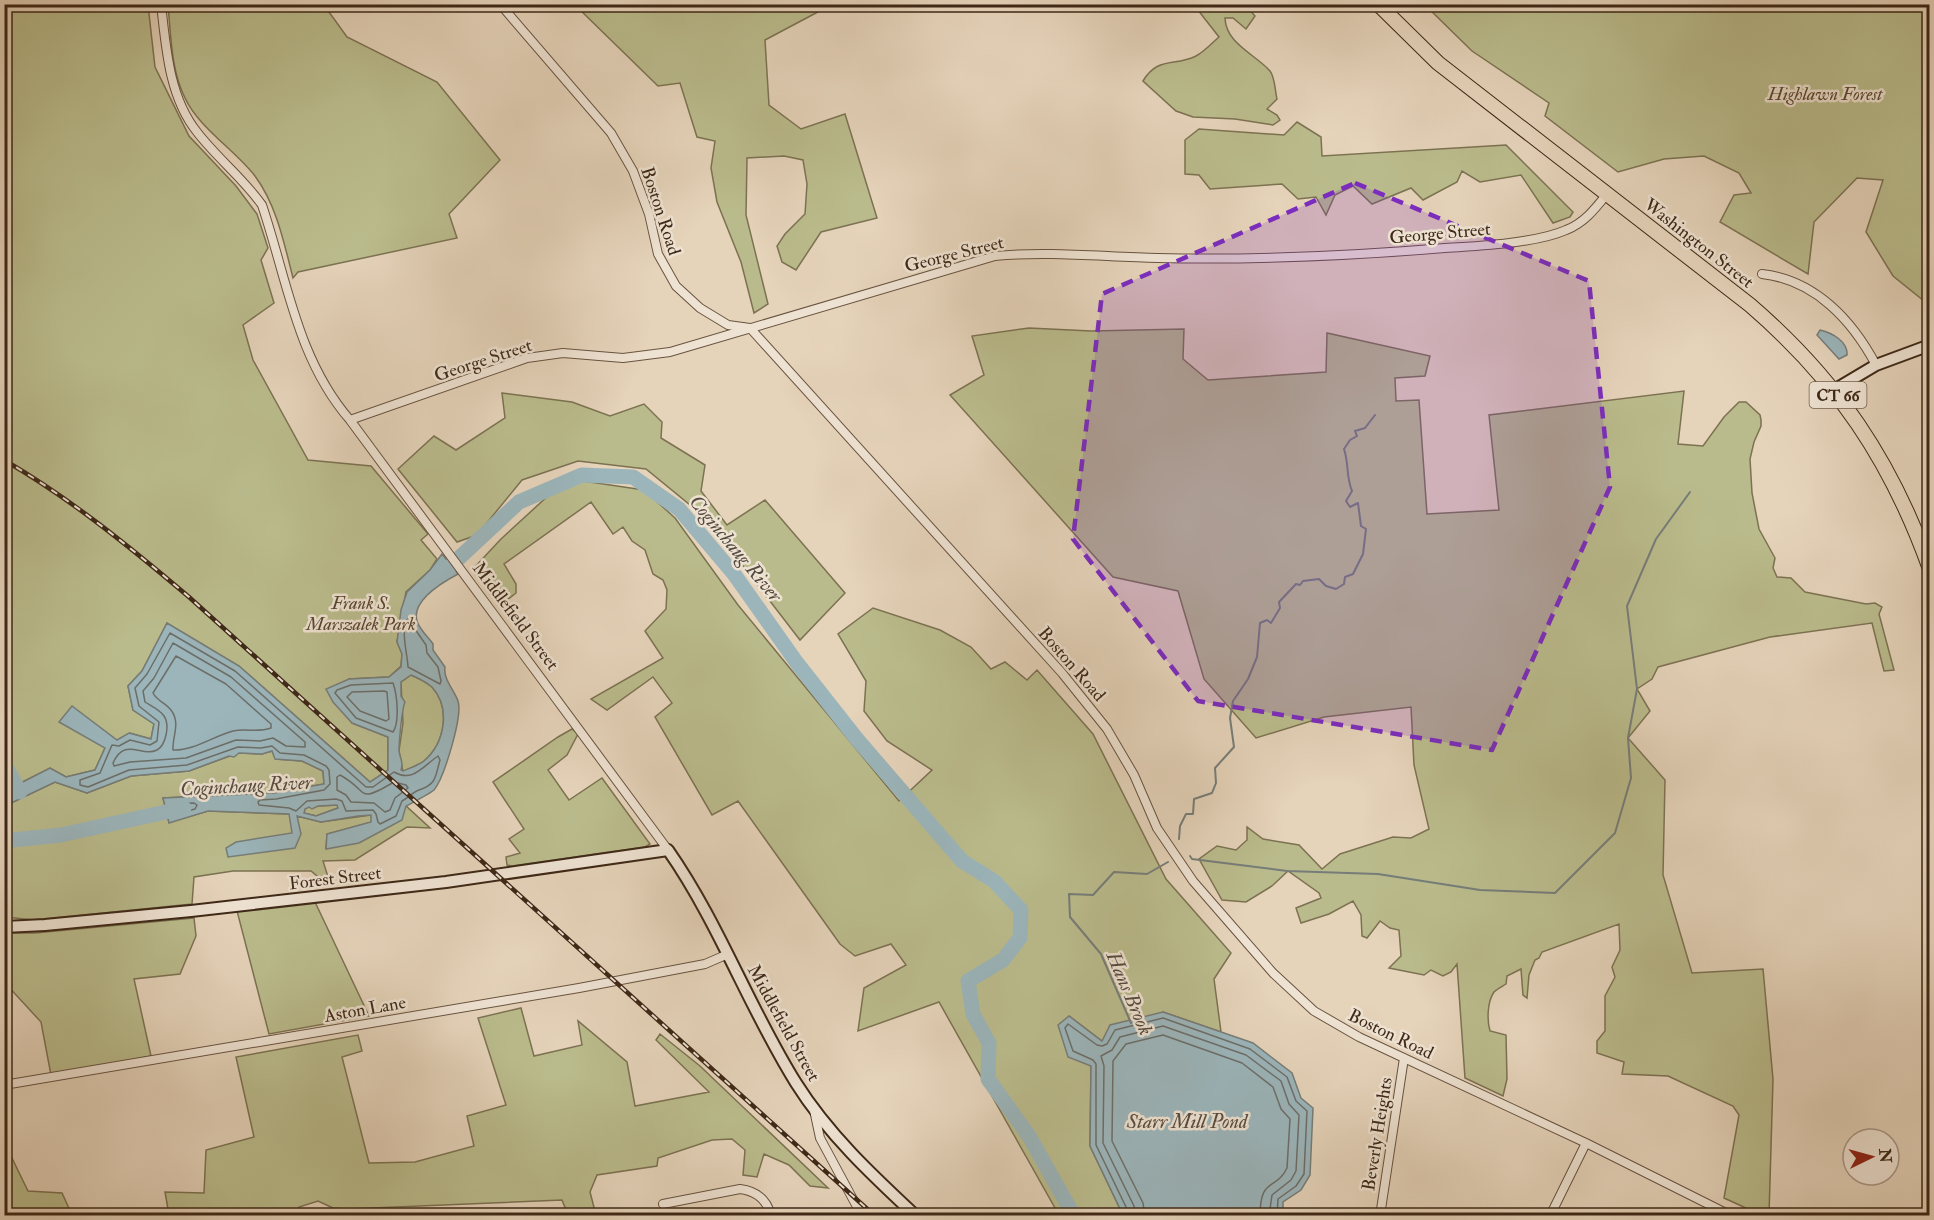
<svg xmlns="http://www.w3.org/2000/svg" width="1934" height="1220" viewBox="0 0 1934 1220" font-family="'IM FELL Double Pica',serif">
  <rect width="100%" height="100%" fill="#e5d3ba"/>
  <filter id="stains"><feTurbulence type="fractalNoise" baseFrequency=".00333" numOctaves="4"/><feColorMatrix values="0 0 0 0 .2 0 0 0 0 .09 0 0 0 0 .02 0 0 0 .5 -.17"/></filter>
  <radialGradient id="worn" r=".72"><stop offset=".6" stop-color="#630" stop-opacity="0"/><stop offset="1" stop-color="#630" stop-opacity=".3"/></radialGradient>
  <path fill="#babb8c" stroke="#7c7252" stroke-width="1.5" d="M5,5H148L155,67L189,136L236,186L257,214L268,248L261,260L274,303L243,325L253,360L308,460L371,466L428,534L421,540L437,559L430,570L406,592L397,642L402,654L401,666L389,677L349,679L352,723L388,737V770L370,782L239,666L167,623L142,671L128,686L133,710L154,724L151,739L130,733L105,748L95,770L66,777L50,768L5,791Z
    M168,5H324L347,37L437,82L500,160L449,214L457,238L298,272L293,278C284,243 277,206 255,176C235,150 199,128 185,98C171,70 171,36 168,5Z
    M575,5H831L765,40L769,105L801,129L845,114L877,218L821,232L796,270L782,262L777,246L785,234L805,214L807,184L803,160L784,156L747,158L746,215L768,304L754,313L741,262L717,202L711,168L715,141L697,137L680,83L658,86Z
    M1194,5H1242L1246,6L1255,16L1246,29L1233,18H1225C1226,44 1255,54 1270,71C1275,77 1275,91 1277,99L1267,109L1277,115L1280,120L1273,125L1235,119L1193,117L1176,111L1143,81C1158,56 1174,67 1196,56C1204,52 1212,43 1219,37Z
    M1425,5H1929V305L1893,276L1866,232L1883,180L1857,178L1814,222L1808,274L1720,222L1734,195L1751,193L1739,173L1704,156L1664,159L1618,172L1545,116L1549,103L1472,51Z
    M1297,122L1321,137L1322,156L1506,145L1573,212L1570,217L1553,223L1521,175L1480,182L1462,171L1457,182L1423,200L1411,188L1372,204L1353,186L1335,195L1326,215L1316,197L1298,199L1282,184L1210,189L1199,175L1185,174V140L1199,129L1284,135Z
    M1029,328L1091,331L1184,329L1183,359L1208,380L1326,372L1327,333L1430,356L1425,376L1395,378L1396,401L1419,400L1427,514L1499,510L1489,415L1684,391L1678,444L1703,446L1724,417L1739,402H1746L1760,415L1761,420V426L1754,442L1750,459L1752,493L1759,529L1775,558L1773,568L1777,577L1791,578L1805,592L1866,604L1875,603L1882,607L1879,614L1894,670L1884,671L1872,623L1770,637L1658,667L1652,679L1637,689L1650,711L1628,738L1665,780L1663,875L1692,973L1763,969L1773,1079L1769,1215H1761L1724,1198L1739,1115L1733,1106L1668,1076L1622,1074L1624,1062L1597,1053V1041L1605,1031V996L1615,977L1612,967L1620,950L1619,924L1542,952L1539,958L1535,960L1529,975L1527,998L1523,995L1521,969L1507,976L1506,984C1503,986 1497,989 1494,992C1487,1002 1487,1021 1490,1031L1506,1035L1507,1079L1503,1096L1465,1078L1457,964L1451,972L1443,976L1431,970L1424,975L1389,968L1401,956L1399,930L1390,928L1380,921L1367,938L1362,936L1361,915L1353,901L1329,914L1301,923L1296,908L1321,898L1319,893L1288,871L1272,886L1246,902L1222,900L1199,859L1217,846L1236,850L1247,840V827L1263,839L1299,845L1322,869L1340,854L1393,837L1411,838L1429,829L1414,765L1411,707L1324,717L1256,738L1204,679L1178,591L1113,577L950,395L984,375L972,336Z
    M502,393L572,402L610,416L644,404L662,422L661,438L705,465L701,491L727,525L765,500L845,593L800,640L706,518L646,469L578,461L522,480L477,535L457,542L398,469L434,436L456,450L505,418Z
    M583,481L644,490L675,518L738,605L899,801L932,770L887,741L864,711L866,681L838,634L873,608L940,630L971,647L991,669L1005,662L1027,680L1037,670L1093,734L1166,879L1231,953L1214,979L1221,1032L1163,1012L1102,1041L1069,1016L1091,1065L1090,1146L1123,1215H1059L939,1002L858,1031L864,988L906,965L891,944L855,956L840,944L738,801L712,815L655,717L672,703L653,677L607,710L591,699L663,658L645,631L666,609L667,590L663,580L653,574L645,550L632,541L623,527L613,534L591,502L504,564L516,584V593L507,600L498,604L472,570L501,539L550,494Z
    M411,675C418,678 426,682 432,687C451,708 445,743 424,761C419,765 410,768 403,772L399,751L403,723L401,682Z
    M572,729L578,734L567,755L548,770L569,800L602,778L650,844L645,847L512,866L507,865L506,857L520,853L509,839L524,829L493,782L558,737Z
    M272,751L276,759L302,761L323,771L324,784L274,793L163,798L169,822L208,811L289,814L321,822L371,815L372,822L327,834L326,848L406,806L430,828L407,827L355,860L323,861L329,880H322L311,871H233L194,877L192,904L34,920L5,917L4,806L55,782L87,793L131,776L189,771L238,753L262,754Z
    M338,805V808L316,816L304,813L305,809L309,806L312,808L318,806Z
    M315,902L369,1016L269,1034L237,911Z
    M194,918L196,936L180,974L134,979L151,1056L51,1075L41,1022L5,983V933H35Z
    M521,1008L534,1056L582,1045L578,1021L627,1062L635,1106L709,1092L656,1040L660,1034L700,1066L828,1188L810,1186L789,1165L764,1154L757,1177L743,1175L745,1150L732,1139L712,1140L658,1158L657,1166L597,1175L590,1192L596,1215H568L562,1200L347,1209L333,1208L318,1201L299,1207L297,1215L225,1216L224,1214L216,1216L169,1215L165,1192L204,1193L206,1150L254,1137L236,1057L358,1035L362,1051L342,1057L369,1163L415,1162L474,1146L467,1116L506,1105L478,1018Z
    M10,1154L28,1191L62,1193L72,1215H5V1156Z"/>
  <path fill="#9bb5bb" stroke="#767d79" stroke-width="1.5" fill-rule="evenodd" d="M1820,330C1833,333 1848,342 1847,355L1839,359L1817,335Z
    M442,554L458,574C443,582 411,600 417,621C419,629 429,638 433,644V650L445,667C443,679 454,690 458,701C463,716 444,778 434,790C432,792 409,805 406,806L402,820L359,843L326,849L327,834L371,822V815L358,816L321,822L297,816L301,834L295,848L228,857L226,848L236,842L292,833L289,814L208,811L169,823L163,798L274,793L324,784L323,771L302,761L275,759L272,751L262,754L239,753L234,757L229,756L189,771L131,776L87,793L55,782L5,806V791L50,768L66,777L95,770L105,748L59,722L72,706L117,740L129,733L151,739L154,724L133,710L128,686L142,671L167,623L239,666L370,782L388,770V737L352,723L333,702L326,689L349,679L389,677L401,667L402,654L397,642L401,610L407,592L430,570ZM411,675C418,678 426,682 432,687C451,708 445,743 424,761C419,765 410,768 403,771L401,770C404,762 400,759 399,751C399,742 402,708 405,702L401,696V682ZM337,805L338,808L316,816L304,813L305,809L309,807L312,809L318,806Z
    M1163,1012L1253,1043L1292,1073L1301,1098L1313,1108L1310,1175L1301,1190L1283,1202V1214L1285,1215H1123L1090,1146L1091,1066L1068,1057L1058,1025L1069,1016L1102,1041L1110,1025Z"/>
  <g fill="none" stroke-linecap="round" stroke-linejoin="round">
    <path stroke="#6c6e69" stroke-width="1.5" d="M408,619L426,645L427,653L438,667L441,681L440,684L408,667C407,651 402,638 405,622Z
      M170,633L235,671L366,787H373L394,772C413,783 423,766 438,756L440,760C435,777 437,784 419,790C413,792 408,798 402,801L396,816L380,824L378,822L376,814L373,810L346,811L342,801L336,799L307,801L296,811L289,808L259,805L258,802L260,800L276,799L324,790L330,784L329,770L326,766L304,755L280,753L272,746L261,748L238,747L187,765L129,770L88,787L80,785V780L100,773L112,745L119,746L130,740L150,745L157,741L159,722L139,706L135,688L147,674Z
      M173,643L231,677L305,742V747L286,746L273,738L260,741L236,740L186,758L130,762L114,766L113,763C125,736 142,758 157,750C166,745 170,725 164,716C160,710 151,706 145,702L143,691L154,678Z
      M176,656L226,684L271,724V728C257,733 246,728 233,731C214,736 193,751 173,750C172,737 181,723 171,710C166,703 157,701 153,693Z
      M393,683C397,694 400,722 393,732L356,718L335,693L337,690L351,685Z
      M384,691L387,692L389,719L386,721L360,711L347,697L352,692Z
      M340,775C370,791 355,805 394,782L406,785L408,788L395,798L390,810L385,812L374,803L351,802L346,795L337,790V777Z
      M194,803L197,805L195,809L176,814L172,813L171,806L173,804Z
      M1128,1216L1127,1209L1096,1145V1064L1093,1060L1073,1051L1065,1028L1068,1024L1097,1045L1102,1046L1107,1044L1115,1030L1163,1018L1250,1049L1287,1077L1296,1101L1307,1111L1304,1174L1296,1186L1278,1199L1277,1216
      M1136,1216L1134,1206L1103,1143L1104,1066L1101,1056L1112,1050L1120,1037L1163,1026L1246,1055L1281,1081L1289,1104L1299,1115L1296,1171L1291,1180L1272,1195L1269,1216
      M1145,1216L1143,1203L1112,1141L1113,1061L1126,1044L1163,1035L1242,1063L1273,1087L1281,1109L1290,1119L1287,1168C1276,1191 1260,1176 1260,1216"/>
    <path stroke="#767d79" stroke-width="2" d="M1179,839L1180,826L1186,814H1193L1194,799L1212,793L1216,783L1215,768L1234,747L1230,718L1233,701L1248,679L1257,657L1260,623L1267,620L1271,623L1280,608L1279,602L1296,584L1300,585L1303,581L1319,579L1326,586L1336,589L1344,584L1345,577L1353,574L1363,554L1366,529L1361,526L1358,503L1350,507L1346,501L1352,491C1346,477 1349,464 1344,449L1350,440L1357,436L1355,431L1365,428L1375,415
      M1190,856L1192,859L1287,871L1378,874L1480,890L1555,893L1615,833L1631,778L1628,738L1637,689L1627,606L1656,539L1690,492
      M1131,1023L1101,954L1070,917L1069,894L1093,895L1114,872L1147,874L1168,862"/>
    <path stroke="#9bb5bb" stroke-width="15" d="M443,573L519,502L582,475L633,477L679,509L734,574L797,663L856,738L962,861L994,881L1021,910L1020,938L1003,960L968,981L973,1014L989,1043L988,1079L1029,1136L1074,1216
      M4,768L7,769L20,792
      M4,841L61,835L184,808"/>
    <defs>
      <path id="street" d="M161,4C166,48 169,97 197,132C217,158 243,178 262,205C287,279 297,359 350,420L668,850
        M500,4L611,133L633,171L649,214L658,254L676,286L700,308L728,325L750,328L1062,673L1107,729L1134,775L1157,828L1193,881L1273,973L1314,1011L1359,1037L1586,1143L1732,1216
        M1762,274C1815,280 1852,320 1876,365
        M350,420L527,358L563,353L623,358L670,352L995,256C1049,251 1104,257 1158,258C1254,260 1350,256 1445,248C1479,246 1537,243 1566,230C1584,223 1595,209 1607,194
        M4,1085L579,988L705,964L728,954
        M814,1110L820,1138L862,1216
        M663,1204L740,1189C756,1191 767,1199 771,1216
        M1380,1216L1404,1058
        M1550,1216L1586,1143"/>
      <path id="secondary" d="M1834,390L1876,365L1930,345
        M4,927L45,925L191,911L446,882L668,850C719,923 749,1008 796,1083C828,1134 872,1175 916,1216"/>
      <path id="highway" d="M1378,4L1438,63L1750,305C1837,380 1891,460 1930,569"/>
    </defs>
    <use href="#street" stroke="#685340" stroke-width="10"/>
    <use href="#secondary" stroke="#3e2817" stroke-width="14"/>
    <use href="#highway" stroke="#3e2817" stroke-width="16"/>
    <use href="#street" stroke="#eee2d2" stroke-width="8"/>
    <use href="#secondary" stroke="#eee2d2" stroke-width="10"/>
    <use href="#highway" stroke="#e5d3ba" stroke-width="14"/>
    <defs>
      <path id="rail" d="M4,460C71,499 130,547 189,597L875,1216"/>
    </defs>
    <use href="#rail" stroke="#3e2817" stroke-width="4.5"/>
    <use href="#rail" stroke="#eee2d2" stroke-width="2" stroke-dasharray="7" stroke-linecap="butt"/>
  </g>
  <path fill="#7b2cbf" fill-opacity="0.2" stroke="#7b2cbf" stroke-width="4.5" stroke-dasharray="12 8" stroke-linejoin="round" d="M1355,183L1589,281L1610,487L1492,750L1198,701L1073,539L1102,294Z"/>
  <g text-anchor="middle" stroke-width="5" stroke-linejoin="round" paint-order="stroke">
    <rect fill="#eee2d2" stroke="#73604f" stroke-width="1.5" x="1809.5" y="382" width="57" height="26" rx="4.5"/>
    <g font-size="16" font-weight="bold" fill="#3e2817">
      <text x="1838" y="401">CT 66</text>
    </g>
    <g font-size="18" font-style="italic" fill="#57452e" stroke="#eee2d2">
      <text x="1825" y="100">Highlawn Forest</text>
      <text x="361" y="609">Frank S.<tspan x="361" dy="21">Marszalek Park</tspan></text>
    </g>
    <g font-size="18" fill="#3e2817" stroke="#eee2d2">
      <text transform="translate(661 211) rotate(72)" y="6">Boston Road</text>
      <text transform="translate(1440 233) rotate(-5)" y="6">George Street</text>
      <text transform="translate(1699 243) rotate(38)" y="6">Washington Street</text>
      <text transform="translate(954 254) rotate(-14)" y="6">George Street</text>
      <text transform="translate(483 360) rotate(-18)" y="6">George Street</text>
      <text transform="translate(516 616) rotate(53)" y="6">Middlefield Street</text>
      <text transform="translate(1072 664) rotate(49)" y="6">Boston Road</text>
      <text transform="translate(335 878) rotate(-7)" y="6">Forest Street</text>
      <text transform="translate(365 1009) rotate(-10)" y="6">Aston Lane</text>
      <text transform="translate(784 1023) rotate(61)" y="6">Middlefield Street</text>
      <text transform="translate(1391 1034) rotate(26)" y="6">Boston Road</text>
      <text transform="translate(1377 1134) rotate(-81)" y="6">Beverly Heights</text>
    </g>
    <g font-size="20" font-style="italic" fill="#554b40" stroke="#eee2d2">
      <text transform="translate(736 548) rotate(50)" y="7">Coginchaug River</text>
      <text transform="translate(246 785) rotate(-3)" y="7">Coginchaug River</text>
      <text transform="translate(1130 993) rotate(67)" y="7">Hans Brook</text>
      <text x="1187" y="1128">Starr Mill Pond</text>
    </g>
  </g>
  <rect width="1934" height="1220" fill="none" stroke="#e5d3ba" stroke-width="24"/>
  <rect x="6" y="6" width="1922" height="1208" fill="none" stroke="#3e2817" stroke-width="3"/>
  <rect x="12" y="12" width="1910" height="1196" fill="none" stroke="#3e2817" stroke-width="1.5"/>
  <g transform="translate(1871 1157) rotate(85)"><circle r="28" fill="#eee2d2" stroke="#a89887" stroke-width="1.5"/>
  <path d="M0-4.5L10 22L0 15L-10 22Z" fill="#8f2418"/>
  <text y="-9" font-size="16" font-weight="bold" text-anchor="middle" fill="#3e2817">N</text>
  </g>
  <rect width="100%" height="100%" filter="url(#stains)"/>
  <rect width="100%" height="100%" fill="url(#worn)"/>
</svg>
